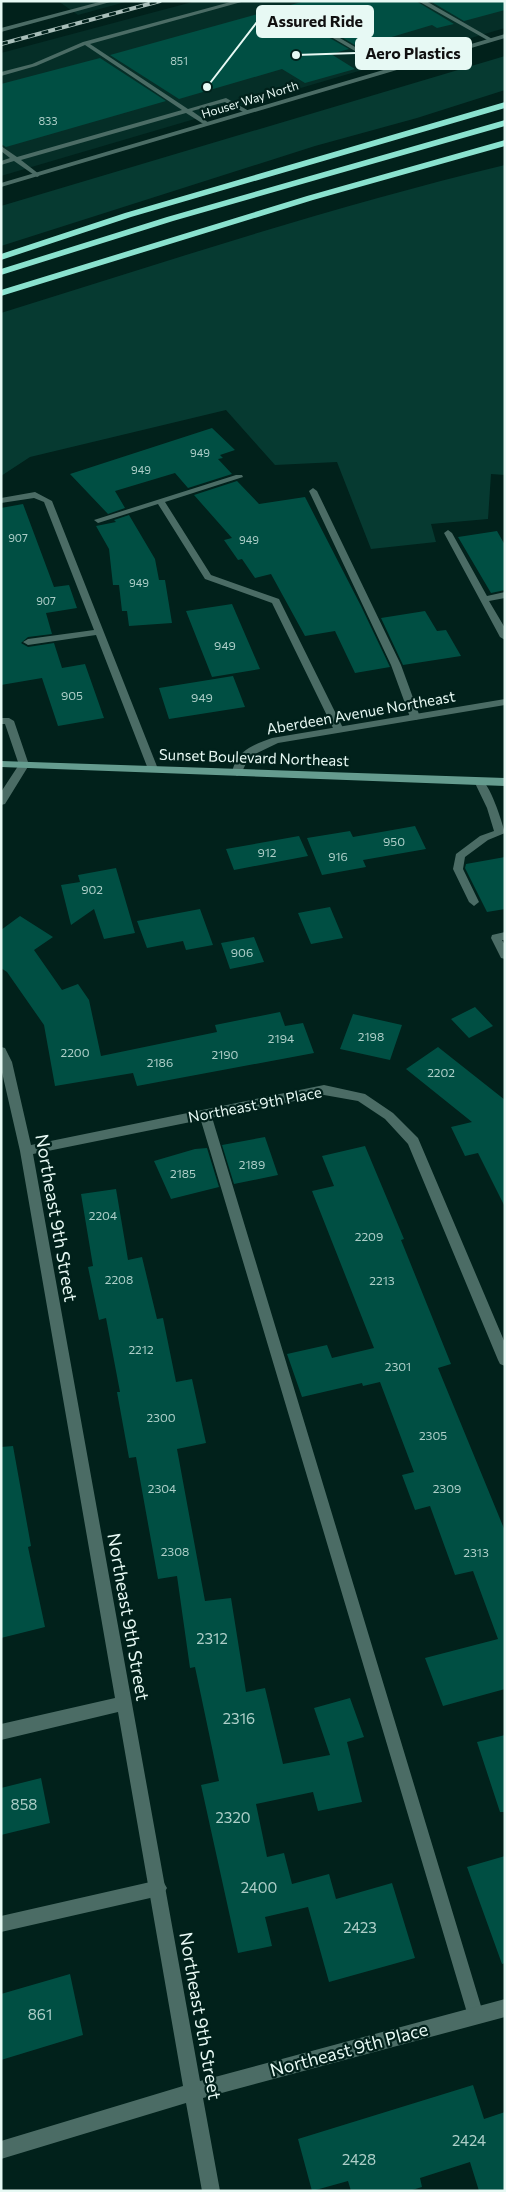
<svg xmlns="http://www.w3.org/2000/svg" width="506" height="2192" viewBox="0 0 506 2192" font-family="Commissioner,sans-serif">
  <rect width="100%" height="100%" fill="#01211b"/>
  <path fill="#052e27" d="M58,1H129L78,15Z
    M196,1H505V28L1,176V53Z"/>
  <path fill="#063a31" d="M505,56V90L417,118L315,146L1,246V206Z
    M505,165V475L491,474L488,519L431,524L436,542L371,549L337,462L275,465L226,410L30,457L1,476V313C168,261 334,206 505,165Z"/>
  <path fill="#004f43" d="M305,1H416L454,24L437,28L432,25L358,47L297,10H292L291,16L349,49L331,54L355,69L305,83L282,69L179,99L110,55Z
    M430,1H505V10L464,21Z
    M100,58L166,101L6,147L1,144V84Z
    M212,428L235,450L220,455L223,458L218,459L232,474L188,488L175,473L115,491L125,508L108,514L70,474Z
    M237,481L259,504L305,497L361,606L390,667L355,673L335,631L305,636L271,574L255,578L242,559L238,560L224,540L232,538L194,495Z
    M23,504L54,587L69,585L77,608L46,613L52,634L28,637L21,643L28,647L54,643L62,668L85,664L104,718L58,726L42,678L1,685V508Z
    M129,515L155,559L159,580H165L172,623L129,626L127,611H122L119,585H113L109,549L96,526L116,522L114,520Z
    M497,531L505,545V590L491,593L458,537Z
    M232,604L260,669L212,677L186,611Z
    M425,611L437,631L446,630L461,656L403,665L381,618Z
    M233,676L245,707L169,719L159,688Z
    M415,826L426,849L363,860L366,867L322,875L307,838L350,831L353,837Z
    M299,836L308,856L234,870L226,849Z
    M505,857V909L487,912L465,868L466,864Z
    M116,868L135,933L104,939L94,909L71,925L61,885L80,882L78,875Z
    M330,907L343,938L311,944L298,913Z
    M200,909L213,945L186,950L183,941L147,948L137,921Z
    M20,916L53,937L34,950L62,990L78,984L89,1000L101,1056L217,1032L215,1025L280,1012L285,1026L303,1023L314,1053L137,1086L133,1073L55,1086L44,1025L7,972L1,968V930Z
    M254,937L264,962L230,969L221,943Z
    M475,1007L493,1026L469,1038L451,1019Z
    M353,1014L402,1025L390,1060L340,1049Z
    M438,1047L505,1100V1207L478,1153L465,1156L451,1127L472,1122L406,1069Z
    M265,1137L278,1175L234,1184L222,1145Z
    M365,1146L404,1239L401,1240L451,1364L438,1368L505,1531V1689L443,1706L425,1658L498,1639L473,1571L455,1575L430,1506L415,1510L402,1475L414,1472L380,1382L363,1386L362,1383L302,1397L287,1354L327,1345L332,1358L374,1348L312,1191L334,1186L322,1156Z
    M207,1148L219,1187L171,1199L154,1161L195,1149Z
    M116,1189L128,1260L142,1257L157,1319L163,1318L176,1382L192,1379L206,1443L177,1449L205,1601L231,1598L246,1692L265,1688L283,1764L330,1755L314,1708L350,1698L364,1737L347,1742L362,1802L318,1811L313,1792L256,1804L267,1857L284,1853L292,1884L329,1874L336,1899L392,1883L415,1958L329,1982L308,1907L265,1917L272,1946L238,1953L201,1785L219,1781L195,1667L190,1668L177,1576L158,1579L136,1457L129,1458L117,1392H120L106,1318L99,1320L88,1267L93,1266L81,1194Z
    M13,1446L31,1546L28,1547L45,1627L1,1638V1447Z
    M505,1735V1812H500L477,1742Z
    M41,1778L50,1823L1,1835V1788Z
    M505,1856V1963L502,1964L467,1867Z
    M70,1974L83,2035L1,2060V1994Z
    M473,2085L484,2119L505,2112V2191H479L470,2162L420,2178L422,2187L409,2191H351L348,2181L312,2191L298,2139Z"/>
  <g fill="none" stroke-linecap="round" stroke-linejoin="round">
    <path fill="#4b6c65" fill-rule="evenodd" d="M103,1H114L1,32V28Z
      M234,1H245L90,44L188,109L226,98L249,111V113H245L225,102L192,111L209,123V125H205L186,113L21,160L39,174V176L37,177L14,161L1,165V161L10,158L1,151V146L17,157L182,110L85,45L36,66L1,76V72L32,64L83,42Z
      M418,1H426L494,40L489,41Z
      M292,12H296L394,70L389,71L292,14Z
      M236,475H242L243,477L165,502L211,575L279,599L344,730L342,732H336L334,730L272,603L205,579L158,504L98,523L94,520Z
      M313,488L317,491L401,665L420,717L418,719L415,720L410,717L391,665L309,491Z
      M35,492L52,501L158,769L156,771H150L148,769L96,635L28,645L23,642L28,639L94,630L44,502L34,498L1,503V498Z
      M448,530L452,533L487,596L505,592V598L489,601L505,628V640L500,637L444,533Z
      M1,718H9L14,721L29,765L27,767L24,768L19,765L5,724H1Z
      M479,778C490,782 502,822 505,833L488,840L465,857L463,869L479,902L474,906L469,902L453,869L456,854L480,836L494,831L487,808L474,781Z
      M505,932V940H502L505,945V959L501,958L491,938L492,935Z
      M205,1110L209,1111L211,1114L484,2016L482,2022L476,2024L470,2022L468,2016L199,1114L201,1111Z
      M159,1880L164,1883L167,1888L164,1893L159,1896L1,1932V1916Z"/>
    <path fill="#4b6c65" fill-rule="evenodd" d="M24,762L29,765L5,804L1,805V792L20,763Z
      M1,1047L5,1048L12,1062L31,1145L324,1085L365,1094L393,1113L418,1138L505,1343V1366L500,1364L498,1360L408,1144L385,1119L358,1101L324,1095L33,1154L200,2081L505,1999V2017L203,2098L220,2191H202L186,2103L1,2159V2141L183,2086L118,1712L1,1740V1724L115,1698L20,1151L1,1068Z"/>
    <path fill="#4b6c65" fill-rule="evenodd" d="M505,34V38L1,187V183Z
      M505,699V705L278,743L249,757L241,774L237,776L232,772C237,750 253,745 272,738Z"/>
    <path fill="#659c8f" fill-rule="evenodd" d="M1,761L505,778V786L1,767Z"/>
    <path fill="#8ae2cf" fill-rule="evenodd" d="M505,102V108L131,217L1,260V254L125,213Z
      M505,120V126L173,221L1,275V269L167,217Z
      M505,140V146L313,200L1,296V290L307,196Z"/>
    <defs>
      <path id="rail" d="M1,44L160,1"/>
    </defs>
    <use href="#rail" stroke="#a8beb9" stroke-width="4"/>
    <use href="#rail" stroke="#01211b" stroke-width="2.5" stroke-dasharray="7" stroke-linecap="butt"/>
  </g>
  <g text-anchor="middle" stroke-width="4.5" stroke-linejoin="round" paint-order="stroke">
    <g font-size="11" fill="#adcec8">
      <text x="179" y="65">851</text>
      <text x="48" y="125">833</text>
      <text x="200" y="457">949</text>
      <text x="141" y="474">949</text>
      <text x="18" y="542">907</text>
      <text x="249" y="544">949</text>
      <text x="139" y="587">949</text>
      <text x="46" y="605">907</text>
    </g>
    <g font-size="12" fill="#e7f9f4" stroke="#01211b">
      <text transform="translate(250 100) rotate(-17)" y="4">Houser Way North</text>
    </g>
    <g font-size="12" fill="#adcec8">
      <text x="225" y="650">949</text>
      <text x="72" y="700">905</text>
      <text x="202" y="702">949</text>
      <text x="394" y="846">950</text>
      <text x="267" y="857">912</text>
      <text x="338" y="861">916</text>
      <text x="92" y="894">902</text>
      <text x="242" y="957">906</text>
      <text x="371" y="1041">2198</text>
      <text x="281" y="1043">2194</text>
      <text x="75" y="1057">2200</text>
      <text x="225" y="1059">2190</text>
      <text x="160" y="1067">2186</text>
      <text x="441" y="1077">2202</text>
      <text x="252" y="1169">2189</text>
      <text x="183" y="1178">2185</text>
      <text x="103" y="1220">2204</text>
      <text x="369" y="1241">2209</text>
      <text x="119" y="1284">2208</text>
      <text x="382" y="1285">2213</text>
      <text x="141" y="1354">2212</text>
      <text x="398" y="1371">2301</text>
      <text x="161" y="1422">2300</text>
      <text x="433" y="1440">2305</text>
      <text x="162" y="1493">2304</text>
      <text x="447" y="1493">2309</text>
      <text x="175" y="1556">2308</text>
      <text x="476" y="1557">2313</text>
    </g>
    <g font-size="15" fill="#e7f9f4" stroke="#01211b">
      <text transform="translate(361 713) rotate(-10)" y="5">Aberdeen Avenue Northeast</text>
      <text transform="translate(254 758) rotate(2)" y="5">Sunset Boulevard Northeast</text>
      <text transform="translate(255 1105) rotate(-11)" y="5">Northeast 9th Place</text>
    </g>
    <g font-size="15" fill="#adcec8">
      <text x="212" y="1644">2312</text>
      <text x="239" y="1724">2316</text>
      <text x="24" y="1810">858</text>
      <text x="233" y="1823">2320</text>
      <text x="259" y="1893">2400</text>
      <text x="360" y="1933">2423</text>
      <text x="40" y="2020">861</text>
      <text x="469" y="2146">2424</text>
      <text x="359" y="2165">2428</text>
    </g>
    <g font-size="18" fill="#e7f9f4" stroke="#01211b">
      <text transform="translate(56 1218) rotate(80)" y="6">Northeast 9th Street</text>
      <text transform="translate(128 1617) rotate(80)" y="6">Northeast 9th Street</text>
      <text transform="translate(200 2016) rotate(80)" y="6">Northeast 9th Street</text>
      <text transform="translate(349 2050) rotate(-15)" y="6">Northeast 9th Place</text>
    </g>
  </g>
  <path fill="none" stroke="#e7f9f4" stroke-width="2" d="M207 87L257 22M296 55L356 53"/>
  <g fill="#e7f9f4" stroke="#01211b" stroke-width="2">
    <circle cx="207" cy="87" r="5"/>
    <circle cx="296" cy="55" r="5"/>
  </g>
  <g fill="#e7f9f4" stroke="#e7f9f4" stroke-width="2">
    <rect x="257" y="6" width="116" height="31" rx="5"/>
    <rect x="356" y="38" width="115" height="31" rx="5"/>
  </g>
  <g font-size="16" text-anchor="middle" font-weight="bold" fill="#111">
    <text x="315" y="27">Assured Ride</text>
    <text x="413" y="59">Aero Plastics</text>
  </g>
  <rect width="506" height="2192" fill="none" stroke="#e7f9f4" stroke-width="5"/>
</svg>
